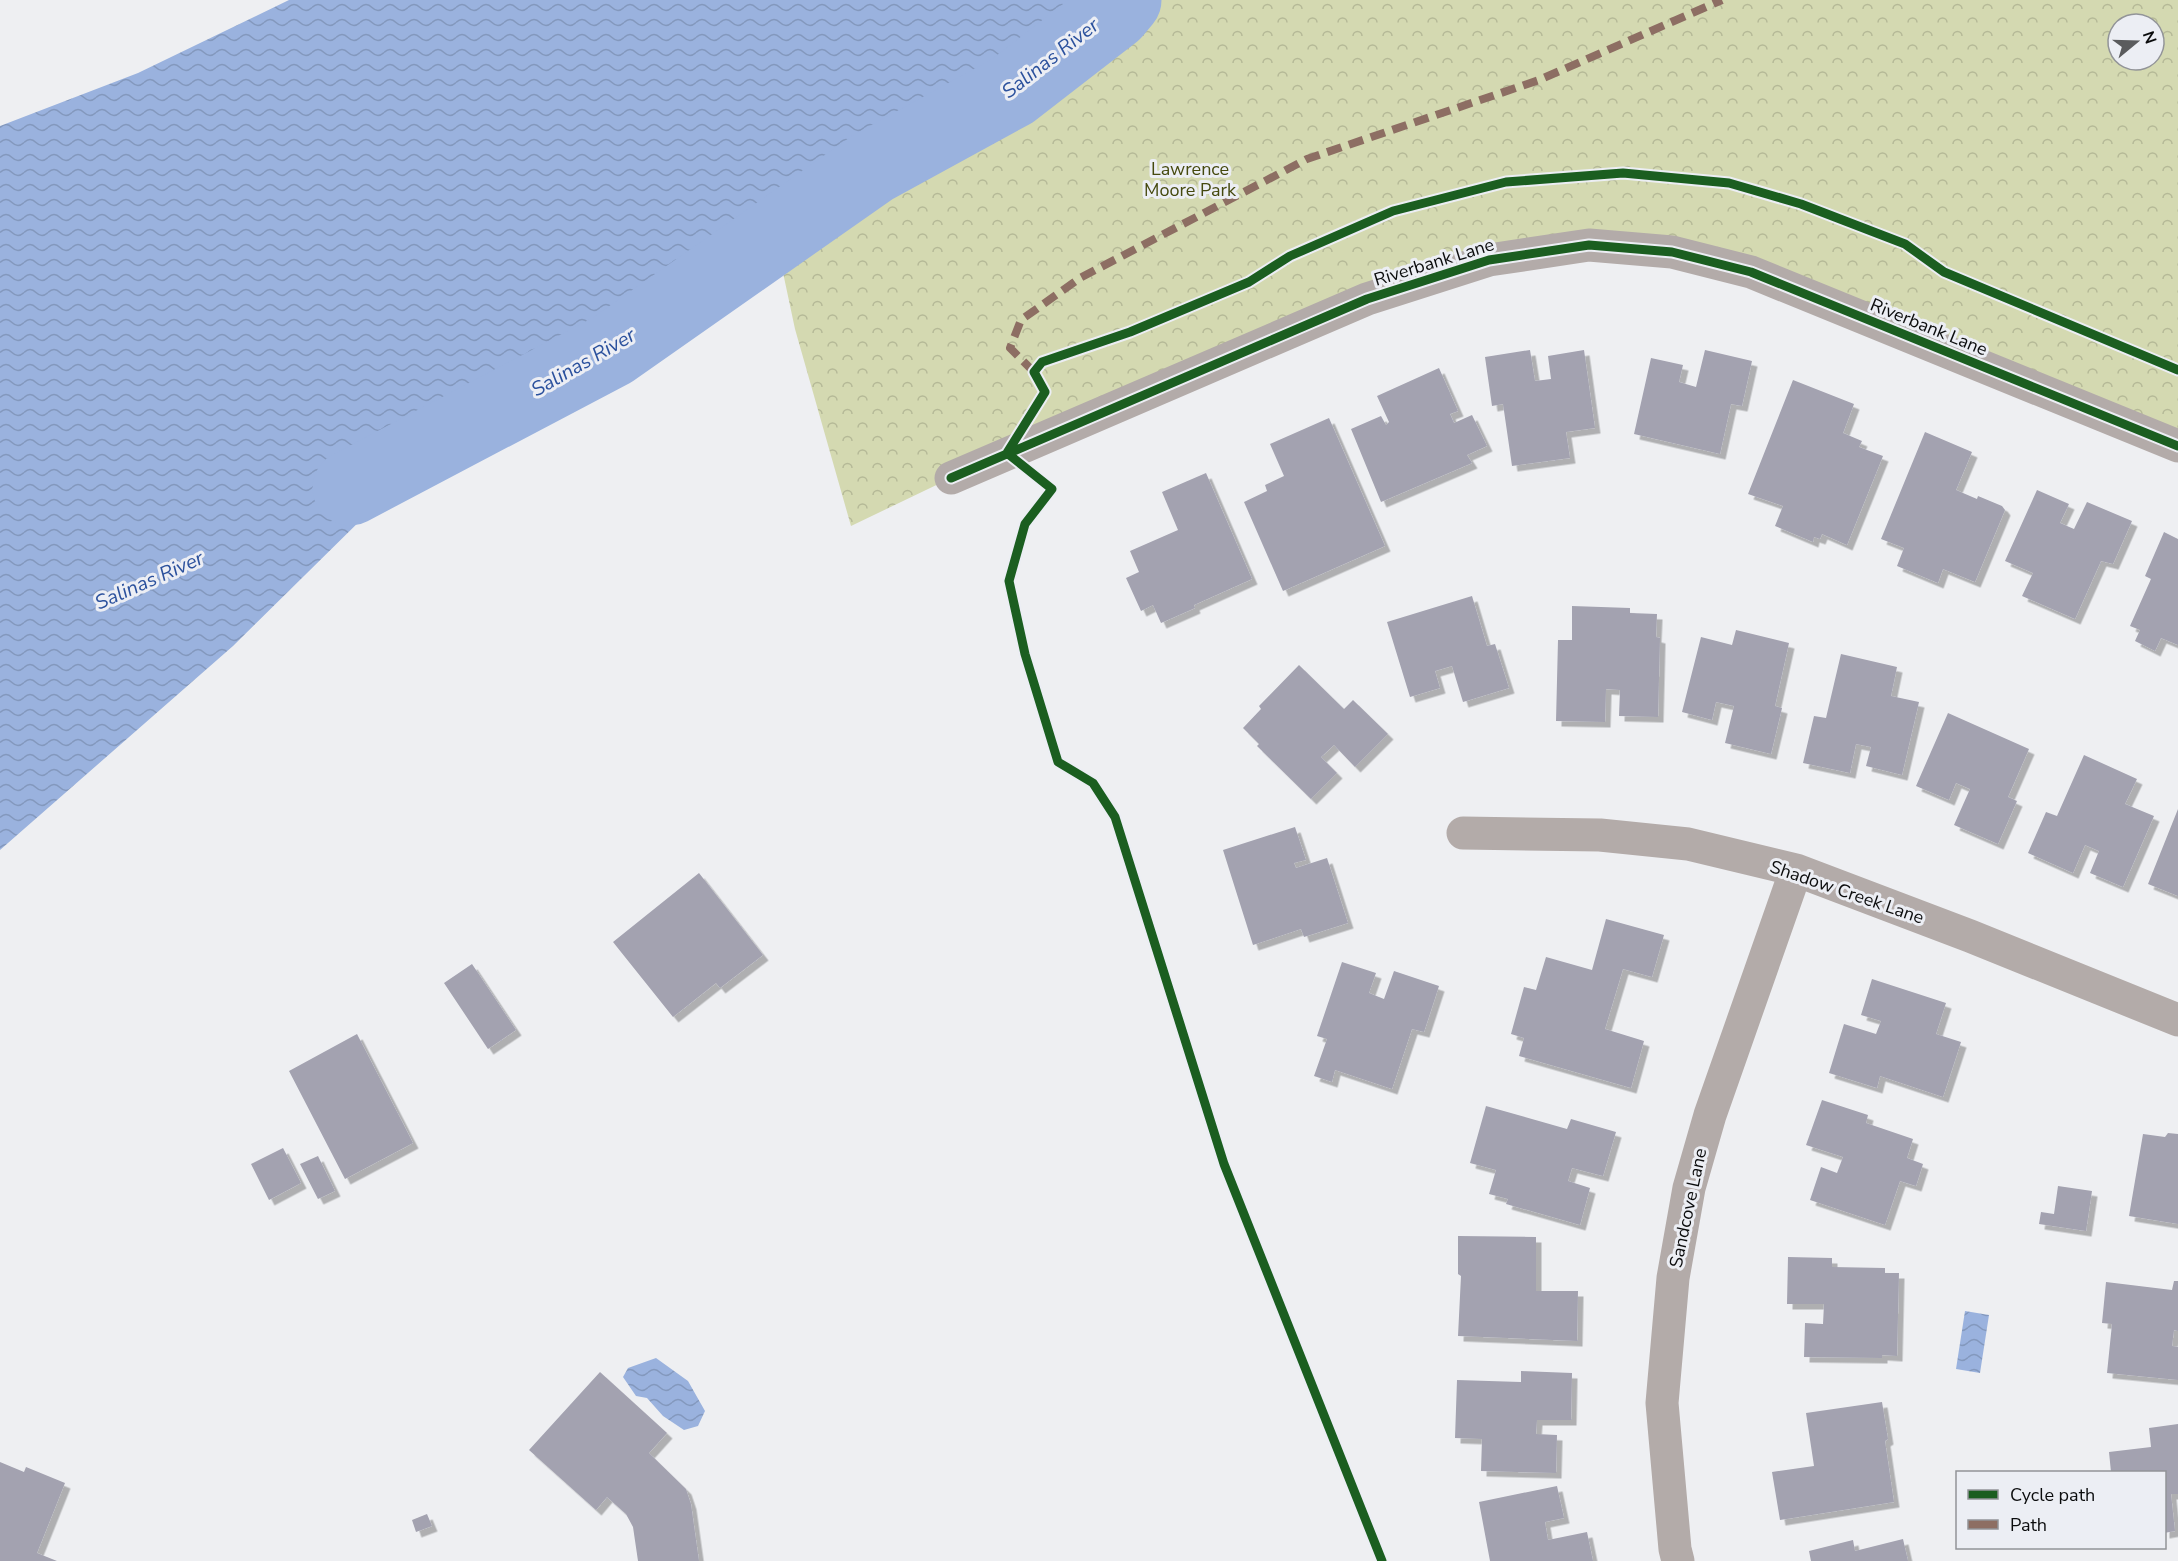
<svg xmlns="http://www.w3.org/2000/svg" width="2178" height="1561" viewBox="0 0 2178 1561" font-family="'Nunito Sans',sans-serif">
  <defs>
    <pattern id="forest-crowns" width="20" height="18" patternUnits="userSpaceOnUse" patternTransform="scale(1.5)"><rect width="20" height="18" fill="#d4d9b1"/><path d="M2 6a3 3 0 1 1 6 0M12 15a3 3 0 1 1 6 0" fill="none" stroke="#b5b997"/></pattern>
    <pattern id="water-waves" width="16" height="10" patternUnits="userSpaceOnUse" patternTransform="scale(1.5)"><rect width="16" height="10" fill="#9ab2de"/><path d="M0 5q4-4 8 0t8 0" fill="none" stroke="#8398bd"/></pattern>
    <filter id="shadow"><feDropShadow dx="5.5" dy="5.5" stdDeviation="0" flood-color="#0004"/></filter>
  </defs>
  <rect width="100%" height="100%" fill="#eeeff2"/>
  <path fill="url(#forest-crowns)" fill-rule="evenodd" d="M1124,0H2178V446L1672,252L1489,260L951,478L851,526L795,329L775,235L873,167L1114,12ZM2118,24H2154V60H2118Z"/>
  <path fill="url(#water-waves)" d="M289,0H1124L1114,12L1012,91L873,167L612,350L441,441L233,646L0,850V126L138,73Z
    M1965,1311L1989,1315L1980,1373L1956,1369Z
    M656,1358L688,1381L705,1411L698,1426L684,1430L663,1416L647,1398L636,1396L623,1377L628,1368Z"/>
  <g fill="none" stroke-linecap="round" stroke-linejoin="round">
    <path stroke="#9ab2de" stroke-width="75" d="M350,488L612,350L873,167L1012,91L1114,12L1124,0"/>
  </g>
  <path fill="#a3a2b0" filter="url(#shadow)" d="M1530,350L1535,381L1551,379L1548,356L1584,350L1595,428L1566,432L1570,458L1512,466L1503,404L1492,406L1485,357Z
    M1705,350L1752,361L1742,406L1731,404L1720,454L1634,434L1651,358L1683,365L1679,382L1696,387Z
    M1439,368L1458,411L1450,414L1454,423L1472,415L1487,446L1467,455L1472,463L1381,502L1351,429L1381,416L1386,425L1389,422L1377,396Z
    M1793,380L1854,404L1843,433L1862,441L1859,447L1883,456L1847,545L1822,534L1820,539L1814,537L1813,542L1775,526L1783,506L1748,494Z
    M1329,418L1385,546L1283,591L1244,502L1267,491L1265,485L1284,476L1270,444Z
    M1925,432L1972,452L1956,490L1977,499L1978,496L2002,506L2005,510L1975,582L1943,569L1938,583L1897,566L1904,548L1881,539Z
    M1206,473L1252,579L1194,605L1195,608L1161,623L1153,605L1141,611L1126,578L1139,572L1130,551L1178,530L1162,492Z
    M2037,490L2069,504L2060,523L2074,529L2087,502L2132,521L2113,564L2101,561L2075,619L2022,596L2033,573L2005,561Z
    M2164,532L2178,539V645L2161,638L2155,651L2135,641L2140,630L2130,626L2151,579L2145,576Z
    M1472,596L1487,646L1495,644L1509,688L1463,702L1452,666L1435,671L1440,688L1410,697L1387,622Z
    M1572,606L1630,608V613L1657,614L1656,637L1660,638L1658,717L1619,716L1620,690L1606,689L1605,722L1556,721L1558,640H1572Z
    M1736,630L1789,643L1775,706L1782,708L1771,754L1725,743L1734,706L1716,702L1712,720L1682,712L1701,637L1732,645Z
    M1841,654L1897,667L1891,696L1919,702L1902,775L1866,766L1871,747L1856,744L1850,773L1803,763L1814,716L1826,718Z
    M1299,665L1344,709L1353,700L1388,734L1355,767L1334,745L1321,757L1337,773L1311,799L1257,746L1259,744L1243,728L1261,709L1259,706Z
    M1948,713L2029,749L2008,797L2017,801L1998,844L1954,825L1970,789L1956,783L1949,800L1916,786Z
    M2084,755L2137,779L2125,804L2154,816L2123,887L2090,873L2099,851L2085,845L2073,873L2028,853L2046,812L2057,816Z
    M2178,809V896L2148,884Z
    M1295,827L1306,860L1294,863L1296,868L1327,858L1348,923L1304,937L1301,929L1253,945L1223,850Z
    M699,873L763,955L720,988L716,983L673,1017L613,942Z
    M1606,919L1664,935L1652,977L1623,969L1605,1029L1644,1041L1631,1088L1519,1056L1524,1038L1511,1034L1524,987L1536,990L1546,957L1592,970Z
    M1342,962L1376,973L1369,993L1384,999L1394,971L1439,986L1424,1032L1412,1029L1392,1089L1335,1070L1332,1082L1314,1076L1327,1039L1317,1036Z
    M472,964L516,1030L488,1049L444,983Z
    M1872,979L1946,1003L1936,1034L1961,1042L1943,1097L1880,1076L1877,1088L1829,1073L1844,1024L1876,1034L1881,1021L1861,1015Z
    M357,1034L413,1143L345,1179L289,1071Z
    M1822,1100L1868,1115L1866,1123L1913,1139L1907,1158L1923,1164L1916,1186L1900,1181L1885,1225L1810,1200L1821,1167L1837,1173L1843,1157L1806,1145Z
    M1486,1106L1567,1129L1571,1119L1616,1132L1603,1176L1572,1168L1568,1181L1590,1188L1580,1225L1506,1204L1508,1199L1489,1194L1496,1170L1470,1163Z
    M2168,1133L2178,1134V1224L2129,1216L2143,1134L2165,1137Z
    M283,1148L301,1183L269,1200L251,1164Z
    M318,1156L335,1191L318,1199L300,1164Z
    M2058,1186L2092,1191L2086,1231L2039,1224L2041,1212L2054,1214Z
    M1458,1236L1536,1237V1291H1578L1577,1341L1458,1336L1461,1276L1458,1274Z
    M1788,1257L1832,1258V1267L1885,1268V1273H1899L1897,1356L1882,1355V1358L1804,1357L1805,1323L1823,1324L1824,1304H1787Z
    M2174,1281H2178V1331L2174,1330L2172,1346L2178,1347V1380L2107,1373L2112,1324L2102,1323L2106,1282L2172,1290Z
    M1521,1371L1572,1373L1571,1420H1537L1536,1434L1557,1435L1556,1473L1481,1471L1482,1439L1455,1438L1457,1380L1521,1382Z
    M600,1372L667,1433L649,1453L686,1489L691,1504L699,1561H638L633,1527L626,1514L607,1497L596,1510L529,1450Z
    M1882,1402L1888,1439L1885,1441L1894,1502L1780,1520L1772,1472L1814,1466L1806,1413Z
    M2178,1424V1494H2171L2175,1531L2164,1533V1472H2111L2109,1452L2151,1447L2149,1428Z
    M0,1462L24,1472L26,1467L65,1483L37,1553L57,1561H0Z
    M1557,1486L1564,1518L1545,1522L1548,1540L1587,1532L1593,1561H1490L1479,1502Z
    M427,1514L432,1526L416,1532L412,1520Z
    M1903,1539L1908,1561H1811L1809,1551L1853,1540L1855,1551Z"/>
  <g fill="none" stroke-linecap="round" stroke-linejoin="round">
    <path stroke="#b3aba9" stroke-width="33" d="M951,478L1367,299L1489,260L1589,245L1672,252L1751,272L2178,446
      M1463,833L1600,835L1688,844L1796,870L1970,936L2178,1020
      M1678,1561L1675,1549L1662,1403L1673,1278L1689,1188L1710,1115L1796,870"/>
    <path stroke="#8d6e63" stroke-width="8" stroke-dasharray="15 8" stroke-linecap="butt" d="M1034,372L1010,348L1021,320L1080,278L1307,159L1539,80L1722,0"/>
    <defs>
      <path id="cycleway" d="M951,478L1367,299L1489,260L1589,245L1672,252L1751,272L2178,446
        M1382,1561L1224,1164L1115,817L1093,783L1058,762L1025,654L1009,581L1025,524L1052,489L1007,453L1045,392L1034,372L1042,362L1130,332L1249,282L1290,256L1393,211L1506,182L1623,173L1729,183L1801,204L1905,244L1944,272L2178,370"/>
    </defs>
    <use href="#cycleway" stroke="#eceef4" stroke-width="13"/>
    <use href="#cycleway" stroke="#1b5e20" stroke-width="9"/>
  </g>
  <g text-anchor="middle" stroke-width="6" stroke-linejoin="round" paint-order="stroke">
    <g font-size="18" fill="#45490e" stroke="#eceef4">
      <text x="1190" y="175">Lawrence<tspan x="1190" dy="21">Moore Park</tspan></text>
    </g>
    <g font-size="18" fill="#0b0c0d" stroke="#eceef4">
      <text transform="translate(1434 262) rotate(-17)" y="6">Riverbank Lane</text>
      <text transform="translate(1929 327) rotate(22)" y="6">Riverbank Lane</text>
      <text transform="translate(1847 892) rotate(19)" y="6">Shadow Creek Lane</text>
      <text transform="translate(1688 1208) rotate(-78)" y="6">Sandcove Lane</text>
    </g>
    <g font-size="20" font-style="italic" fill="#2b519d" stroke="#eceef4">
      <text transform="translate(1050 58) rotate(-38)" y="7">Salinas River</text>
      <text transform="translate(583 362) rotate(-30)" y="7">Salinas River</text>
      <text transform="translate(149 580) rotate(-24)" y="7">Salinas River</text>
    </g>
  </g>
  <rect x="1956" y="1471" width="210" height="78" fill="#eceef4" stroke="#929498" stroke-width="1.5"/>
  <rect x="1968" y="1490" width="30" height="9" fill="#1b5e20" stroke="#929498" stroke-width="1.5"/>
  <text x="2010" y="1501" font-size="18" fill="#0b0c0d">Cycle path</text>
  <rect x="1968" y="1520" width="30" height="9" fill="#8d6e63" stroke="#929498" stroke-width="1.5"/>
  <text x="2010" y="1531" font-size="18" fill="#0b0c0d">Path</text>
  <g transform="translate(2136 42) rotate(71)"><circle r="28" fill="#eceef4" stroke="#929498" stroke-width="1.5"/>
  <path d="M0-4.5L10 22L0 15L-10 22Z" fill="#5a5b5d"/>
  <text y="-9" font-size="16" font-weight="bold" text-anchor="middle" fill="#0b0c0d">N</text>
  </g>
</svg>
